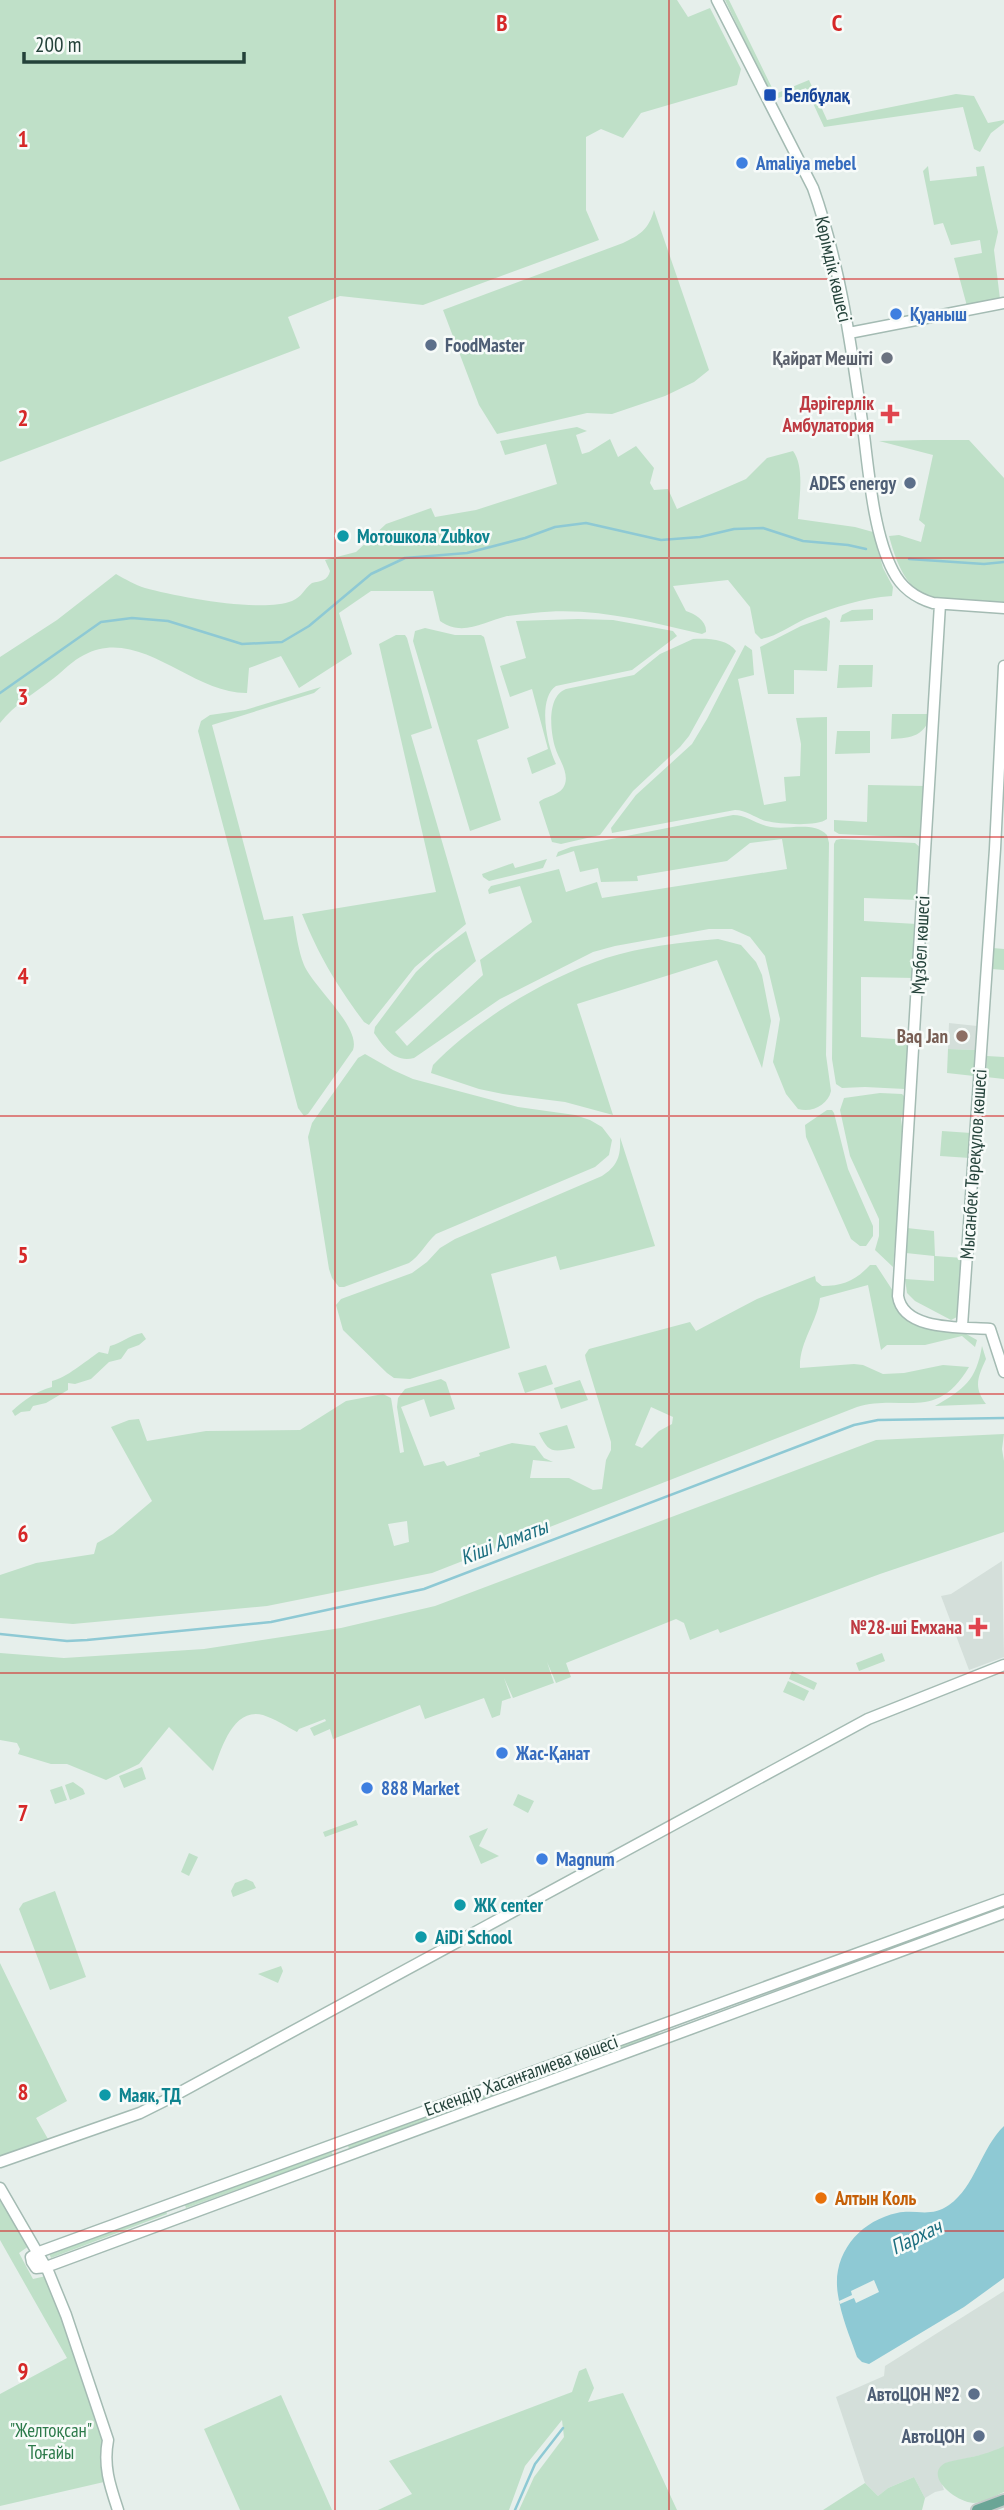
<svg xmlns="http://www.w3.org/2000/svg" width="1004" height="2510" viewBox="0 0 1004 2510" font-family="'PT Sans Narrow',sans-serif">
  <rect width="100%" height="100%" fill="#e6efeb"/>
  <path fill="#d4dfda" d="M949,1023L977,1026L975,1050L948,1049Z
    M1002,1561L1004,1657L969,1670L941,1596L951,1594Z
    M1004,2291V2446L990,2453L946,2463L939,2475L944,2490L935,2492L925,2498L914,2477L888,2488L878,2496L865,2483L836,2397L884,2376L885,2366Z"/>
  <path fill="#bfe0c8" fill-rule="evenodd" d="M0,0H677L688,17L710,8L741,69L737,85L641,113L623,138L601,129L586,137V210L599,240L423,305L340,296L288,317L300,348L0,462Z
    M725,0H729L775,94L809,80L827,120L956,94L974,96L988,123L1004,120V123L991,133L980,152L974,149L963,107L824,127L806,88L773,100Z
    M928,166L930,181L977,176L976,167L984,166L998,232L994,250L1000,299L967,306L954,258L982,253L980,240L951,245L943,223L934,225L923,171Z
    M654,210L709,370L694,382L665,396L612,414L587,413L497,434L479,405L443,310L623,243C640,235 649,229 654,210Z
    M577,427L587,431L576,435L582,454L589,452L610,439L618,457L636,446L654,468L650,483L654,490L668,489L677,509L746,479L767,458L793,451C805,467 799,499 798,519L855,527L873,532L883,568L893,587L892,596C862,598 835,607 807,618C791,625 778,636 761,639L755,633L750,607L728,580L673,586L686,611C695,614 707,621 706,632L702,634C646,621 591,606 533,613C524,614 515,615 507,616C484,622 462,637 440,621L433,591H371L339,613L352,654L299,688L281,656L249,668L247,693C192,694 139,625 84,655C73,660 63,671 54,678C36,692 14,705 0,723V657L57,620L116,574C125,579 135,585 145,588C178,597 262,613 292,601C302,597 304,589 312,583C320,581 328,581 330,571L325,560L356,552L386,524L431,508L435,517L476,510L557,484L546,444L505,455L500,441Z
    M923,440H969L1004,478V602C937,599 909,612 889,536L899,535L921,542L925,525L919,520L933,455L879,441Z
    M873,609V620L840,622L842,615L852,610Z
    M826,617L830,621L827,671L794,670V694H768L760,647L801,626Z
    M578,619L613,620L673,631L677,636L632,670L556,686C537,699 547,746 556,764L532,774L527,758L548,749L532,689L510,697L500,666L526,658L516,621Z
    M425,628L455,635H481L484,637L509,728L477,740L501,820L470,831L413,641L415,631Z
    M396,635H405L407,638L432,728L411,735L466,924L415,967L369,1025L364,1022C336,984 320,958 302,914L436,892L379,644Z
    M693,639C707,638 728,639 736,651L689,736L680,747L633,791L600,835L561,844L552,842L539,802C547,795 561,796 565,784C569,772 558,758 555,747C550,730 547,696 566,689L634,675L660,654Z
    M745,645L752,650L754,675L738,679L764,805L786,801L784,777L800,776L801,744L796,718L827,717V819C817,827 780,824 766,821C755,818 747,810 735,810L612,833L611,828L636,795L692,744L707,719Z
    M839,665H873L872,687L837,688Z
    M321,687L314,693L212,725L264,920L293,916C296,932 298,950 304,965C314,988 361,1027 353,1050L308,1114L304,1116L298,1108L198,731L201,721L210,715L245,710Z
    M892,714H931C925,736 912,738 891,739Z
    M837,731H870V753L835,754Z
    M868,785L926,786L922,838L839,834L834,831V820L867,822Z
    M733,815C747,815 757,825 771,827C789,830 813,821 827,835L829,843L826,1055L831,1091C828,1105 812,1113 798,1109L786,1094L773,1062L780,1019L765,956L750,937L732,929H709L615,946L593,952L500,999L414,1058C394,1063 384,1047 374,1033L375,1027L416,972L435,954L466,931L476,961L395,1032L407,1046L483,975L480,960L532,922L520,886L489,894L488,890L491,886L559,869L566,892L597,882L602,898L787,869L782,839L750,843L727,861L637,876L638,881L601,882L598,868L580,872L574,851L556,857L558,852L571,847Z
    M841,839L915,843L922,849L918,900L864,898V921L917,924L915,978L861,977V1037L911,1040L909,1086L905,1089L865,1087L842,1088L836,1084L832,1059L834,844L836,840Z
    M547,859L543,868L489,881L483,877L482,874L513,863L515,868Z
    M718,939L741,945L756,962L762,975L771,1021L762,1068L717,960L577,1004L613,1115L565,1102L503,1094L479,1089L431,1073L433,1065C478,1019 544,979 606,958C641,947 682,942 718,939Z
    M993,948L1004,949V970L992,969Z
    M948,1049L975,1050L974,1076L947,1073Z
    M365,1054L393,1070L413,1079L518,1107L575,1115L590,1120L602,1127L612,1140L609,1155L595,1167L436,1234C426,1243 420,1256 409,1263L344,1287H339L332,1278L329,1269L308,1137L312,1123L358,1058Z
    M987,1056L1004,1057V1079L986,1077Z
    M880,1093L902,1094L906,1098V1106L901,1119L904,1142L893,1267L875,1250L879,1236V1219L850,1156L840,1110L844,1098Z
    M827,1110H832L834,1113L848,1169L873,1226V1236L866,1246H860L851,1239L806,1137L805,1125Z
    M942,1131L971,1133L970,1158L940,1156Z
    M620,1137L655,1246L560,1270L556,1256L491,1274L510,1348L410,1379L394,1378L387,1373L343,1330L336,1305L341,1299L412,1273L427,1262L440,1248L455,1239L602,1176C618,1166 621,1155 620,1137Z
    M907,1228L934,1231L935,1256L963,1258L959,1316L951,1320L915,1301L907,1293L905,1279L934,1281V1256L906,1253Z
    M870,1265H876L893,1291L918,1315L927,1328L934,1331L959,1330L977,1340L975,1347L962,1336L925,1345H887L881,1350L868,1285L820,1298C817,1323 799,1342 800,1368L854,1364L863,1365L883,1374L904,1373L943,1365L969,1367C936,1423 903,1393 857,1407L432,1573L267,1606L73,1624L0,1618V1575L36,1563L94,1554L97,1543L113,1534L152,1501L111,1427L129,1420L139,1419L147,1441L206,1431L300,1430L346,1401L383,1394L391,1398L400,1453L404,1452L397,1407L398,1398L405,1389L441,1379L446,1382L455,1409L430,1417L424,1399L401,1407L424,1466L444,1461L447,1466L480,1456L479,1453L512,1443L535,1446L544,1458L553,1462L533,1460L530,1478H569L593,1490L602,1489L606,1460L611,1450V1442L586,1360L585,1355L589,1349L690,1322L696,1331L757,1299L815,1276L816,1281L822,1286C843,1286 855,1281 870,1265ZM651,1407L673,1417L672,1424L659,1431L642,1448L635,1445ZM407,1521L409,1542L394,1546L388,1524Z
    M142,1333L146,1339L139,1345L128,1349L121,1359L109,1362L91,1379L75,1384L68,1383V1390L46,1403L33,1406L30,1411L21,1412L15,1416L12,1411C24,1400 36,1391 52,1387V1381C66,1378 86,1361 99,1352L108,1354L110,1346C124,1342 127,1336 142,1333Z
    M982,1346L986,1359C978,1377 973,1387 986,1404L935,1406C964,1389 976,1381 982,1346Z
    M546,1365L553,1384L525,1393L518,1373Z
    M580,1380L588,1400L561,1409L554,1388Z
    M567,1425L575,1448C553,1452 549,1454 539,1433Z
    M1004,1434L1002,1449L1004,1461V1532L880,1574L720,1633L718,1629L690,1640L684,1623L676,1619L566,1663L571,1677L556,1683L547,1662L554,1683L513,1698L504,1678L511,1698L502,1701L500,1715L492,1718L484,1698L425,1719L420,1705L333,1739L330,1729L314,1736L310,1728L326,1721L325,1719L299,1729L297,1732C286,1726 275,1719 263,1715C232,1707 221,1751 213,1771L169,1727L139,1764L106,1780L67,1764H51L18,1754L20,1749L17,1743L0,1740V1653L64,1658L204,1649L341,1628L435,1606L876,1440Z
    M882,1653L885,1661L859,1671L856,1663Z
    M792,1671L817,1683L814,1690L789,1679Z
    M788,1681L809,1691L804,1701L783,1692Z
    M142,1767L146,1779L124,1788L119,1776Z
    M73,1782L83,1789L85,1794L70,1800L65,1785Z
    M62,1786L67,1800L55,1804L50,1790Z
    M518,1794L534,1801L528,1813L513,1805Z
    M356,1820L358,1825L325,1837L323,1832Z
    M488,1828L479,1846L499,1856L481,1864L469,1836Z
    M189,1853L198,1857L189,1876L181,1872Z
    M246,1879L253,1882L256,1888L233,1897L231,1891L235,1883Z
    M55,1891L86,1977L50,1990L19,1909L23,1903Z
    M0,1963L67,2101L36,2118L48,2139L0,2156Z
    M281,1966L283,1971L278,1983L258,1974Z
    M656,2028L659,2034L509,2090L507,2083Z
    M491,2090L493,2096L349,2149L347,2142Z
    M330,2149L333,2155L186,2208L184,2202Z
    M0,2200L29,2246L19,2253L33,2279L46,2276L104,2439L100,2460L104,2482L0,2506V2394L67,2358L0,2240Z
    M165,2209L167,2214L51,2258L48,2251Z
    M586,2368L594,2388L588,2402L623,2393L677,2510H519L534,2477L564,2437L562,2420L525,2466L509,2510H378L412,2494L389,2461L572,2392L579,2371Z
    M281,2395L332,2510H240L204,2429Z
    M1004,2446V2492C995,2496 982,2503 973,2503C956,2502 923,2476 945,2463C950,2461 957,2460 962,2459C977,2456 990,2453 1004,2446Z
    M914,2477L925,2498L922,2510H823L865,2483L878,2496L888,2488Z"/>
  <path fill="#8ec9d4" d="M1004,2126V2278L964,2307L869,2364L862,2362L857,2357C850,2337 841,2316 838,2295C831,2255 859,2221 897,2213C916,2209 931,2218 949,2205C975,2187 981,2148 1004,2126Z"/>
  <path fill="#e6efeb" d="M874,2280L879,2292L856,2303L854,2298L840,2304L839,2301L852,2295L851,2291Z"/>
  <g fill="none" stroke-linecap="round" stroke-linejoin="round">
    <path stroke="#8ec9d4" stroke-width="2.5" d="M909,559L984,564L1004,562
      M0,693L101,622L132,618L168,621L242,644L282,642L309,626L371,574L405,558L467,553L525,538L555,527L586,523L661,540L700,537L734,529L763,528L803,541L848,545L866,549
      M0,1634L67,1641L87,1640L271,1622L424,1589L854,1425L878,1420L1004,1418
      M515,2510L535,2464L563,2428"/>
    <defs>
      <path id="secondary" d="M717,0L813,188C841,267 852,352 864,435C869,475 874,535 893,571C901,587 916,598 933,603L1004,608
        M849,333L1004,303
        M940,604L898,1296C903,1331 961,1327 990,1329L1004,1372
        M962,1326L995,849L1004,666
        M1004,1900L39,2252L31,2257L32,2262L36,2268L46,2267L1004,1913
        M0,2162L140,2113L166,2100L868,1719L1004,1665
        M0,2188L48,2271L66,2315L108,2440C103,2466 110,2486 118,2510"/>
      <path id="primary" d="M977,2510L1004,2500"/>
    </defs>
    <use href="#secondary" stroke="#a4bbb3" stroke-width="13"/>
    <use href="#primary" stroke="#c2cac8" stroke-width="14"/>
    <use href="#secondary" stroke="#fff" stroke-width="10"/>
    <use href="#primary" stroke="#6aa596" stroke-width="10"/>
  </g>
  <path fill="none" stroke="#d62828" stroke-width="2" stroke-opacity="0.55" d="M335,0V2510M669,0V2510M0,279H1004M0,558H1004M0,837H1004M0,1116H1004M0,1394H1004M0,1673H1004M0,1952H1004M0,2231H1004"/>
  <rect fill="#1a4fb4" stroke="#f7fbf9" stroke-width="2.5" x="763" y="88" width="14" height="14" rx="3.5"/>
  <g fill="#3f7fe0" stroke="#f7fbf9" stroke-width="2.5">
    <circle cx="742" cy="163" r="7"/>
    <circle cx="896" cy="314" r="7"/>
    <circle cx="502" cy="1753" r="7"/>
    <circle cx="367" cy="1788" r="7"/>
    <circle cx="542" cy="1859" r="7"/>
  </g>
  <g fill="#5c6f8a" stroke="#f7fbf9" stroke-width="2.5">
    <circle cx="431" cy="345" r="7"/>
    <circle cx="910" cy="483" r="7"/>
    <circle cx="974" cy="2394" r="7"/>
    <circle cx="979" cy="2436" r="7"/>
  </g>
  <circle fill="#6b7280" stroke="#f7fbf9" stroke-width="2.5" cx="887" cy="358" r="7"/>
  <g fill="#e0444e" stroke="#f7fbf9" stroke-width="2.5">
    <path d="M886.5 403.5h7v7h7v7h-7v7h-7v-7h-7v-7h7z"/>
    <path d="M974.5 1616.5h7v7h7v7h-7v7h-7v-7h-7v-7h7z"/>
  </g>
  <g fill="#0f9aa8" stroke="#f7fbf9" stroke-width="2.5">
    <circle cx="343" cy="536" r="7"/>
    <circle cx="460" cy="1905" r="7"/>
    <circle cx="421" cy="1937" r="7"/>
    <circle cx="105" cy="2095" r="7"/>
  </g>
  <circle fill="#8d6e63" stroke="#f7fbf9" stroke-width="2.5" cx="962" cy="1036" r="7"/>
  <circle fill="#e8710a" stroke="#f7fbf9" stroke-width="2.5" cx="821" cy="2198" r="7"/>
  <g text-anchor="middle" stroke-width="5" stroke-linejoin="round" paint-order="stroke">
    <g font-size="19" font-weight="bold" fill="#164399" stroke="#f7fbf9" text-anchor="start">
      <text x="784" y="102">Белбұлақ</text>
    </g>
    <g font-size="19" font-weight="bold" fill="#366cbe" stroke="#f7fbf9" text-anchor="start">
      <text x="756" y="170">Amaliya mebel</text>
      <text x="910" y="321">Қуаныш</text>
      <text x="516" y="1760">Жас-Қанат</text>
      <text x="381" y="1795">888 Market</text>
      <text x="556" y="1866">Magnum</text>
    </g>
    <g font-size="19" fill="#24423a" stroke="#f7fbf9">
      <text transform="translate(834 269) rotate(77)" y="7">Көрімдік көшесі</text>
      <text transform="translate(920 945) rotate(-87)" y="7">Мұзбел көшесі</text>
      <text transform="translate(973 1164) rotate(-86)" y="7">Мысанбек Төреқұлов көшесі</text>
      <text transform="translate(521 2075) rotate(-20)" y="7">Ескендір Хасанғалиева көшесі</text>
    </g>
    <g font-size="19" font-weight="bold" fill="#4e5e75" stroke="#f7fbf9" text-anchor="end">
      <text x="445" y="352" text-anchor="start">FoodMaster</text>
      <text x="896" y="490">ADES energy</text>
      <text x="960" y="2401">АвтоЦОН №2</text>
      <text x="965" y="2443">АвтоЦОН</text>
    </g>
    <g font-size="19" font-weight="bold" fill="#5b616d" stroke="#f7fbf9" text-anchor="end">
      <text x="873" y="365">Қайрат Мешіті</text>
    </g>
    <g font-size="19" font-weight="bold" fill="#be3a42" stroke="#f7fbf9" text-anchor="end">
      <text x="874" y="410">Дәрігерлік<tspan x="874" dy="22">Амбулатория</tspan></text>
      <text x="962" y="1634">№28-ші Емхана</text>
    </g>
    <g font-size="19" font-weight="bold" fill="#0d838f" stroke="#f7fbf9" text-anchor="start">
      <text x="357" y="543">Мотошкола Zubkov</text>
      <text x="474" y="1912">ЖК center</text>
      <text x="435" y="1944">AiDi School</text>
      <text x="119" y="2102">Маяк, ТД</text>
    </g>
    <g font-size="19" font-weight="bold" fill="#785e54" stroke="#f7fbf9" text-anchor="end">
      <text x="948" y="1043">Baq Jan</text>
    </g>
    <g font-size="19" font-weight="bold" fill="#c56008" stroke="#f7fbf9" text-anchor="start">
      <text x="835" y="2205">Алтын Коль</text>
    </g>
    <g font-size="19" fill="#2d7a4b" stroke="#f7fbf9">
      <text x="51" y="2437">"Желтоқсан"<tspan x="51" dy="22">Тоғайы</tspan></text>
    </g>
    <g font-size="21" font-style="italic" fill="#1c6f80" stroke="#f7fbf9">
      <text transform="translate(504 1542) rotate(-21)" y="7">Кіші Алматы</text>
      <text transform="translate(916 2237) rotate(-26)" y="7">Пархач</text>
    </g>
  </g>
  <g font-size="23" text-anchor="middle" font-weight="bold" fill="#d62828" stroke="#f7fbf9" stroke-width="5" stroke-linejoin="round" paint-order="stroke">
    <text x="502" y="31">B</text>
    <text x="837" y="31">C</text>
    <text x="23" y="147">1</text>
    <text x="23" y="426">2</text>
    <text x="23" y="705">3</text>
    <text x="23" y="984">4</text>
    <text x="23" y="1263">5</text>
    <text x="23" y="1542">6</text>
    <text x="23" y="1821">7</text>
    <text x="23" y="2100">8</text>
    <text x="23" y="2379">9</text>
  </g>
  <path d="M24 52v10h220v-10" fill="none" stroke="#24423a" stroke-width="3.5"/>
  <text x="35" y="52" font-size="21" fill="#24423a" stroke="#f7fbf9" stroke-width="5" paint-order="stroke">200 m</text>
</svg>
